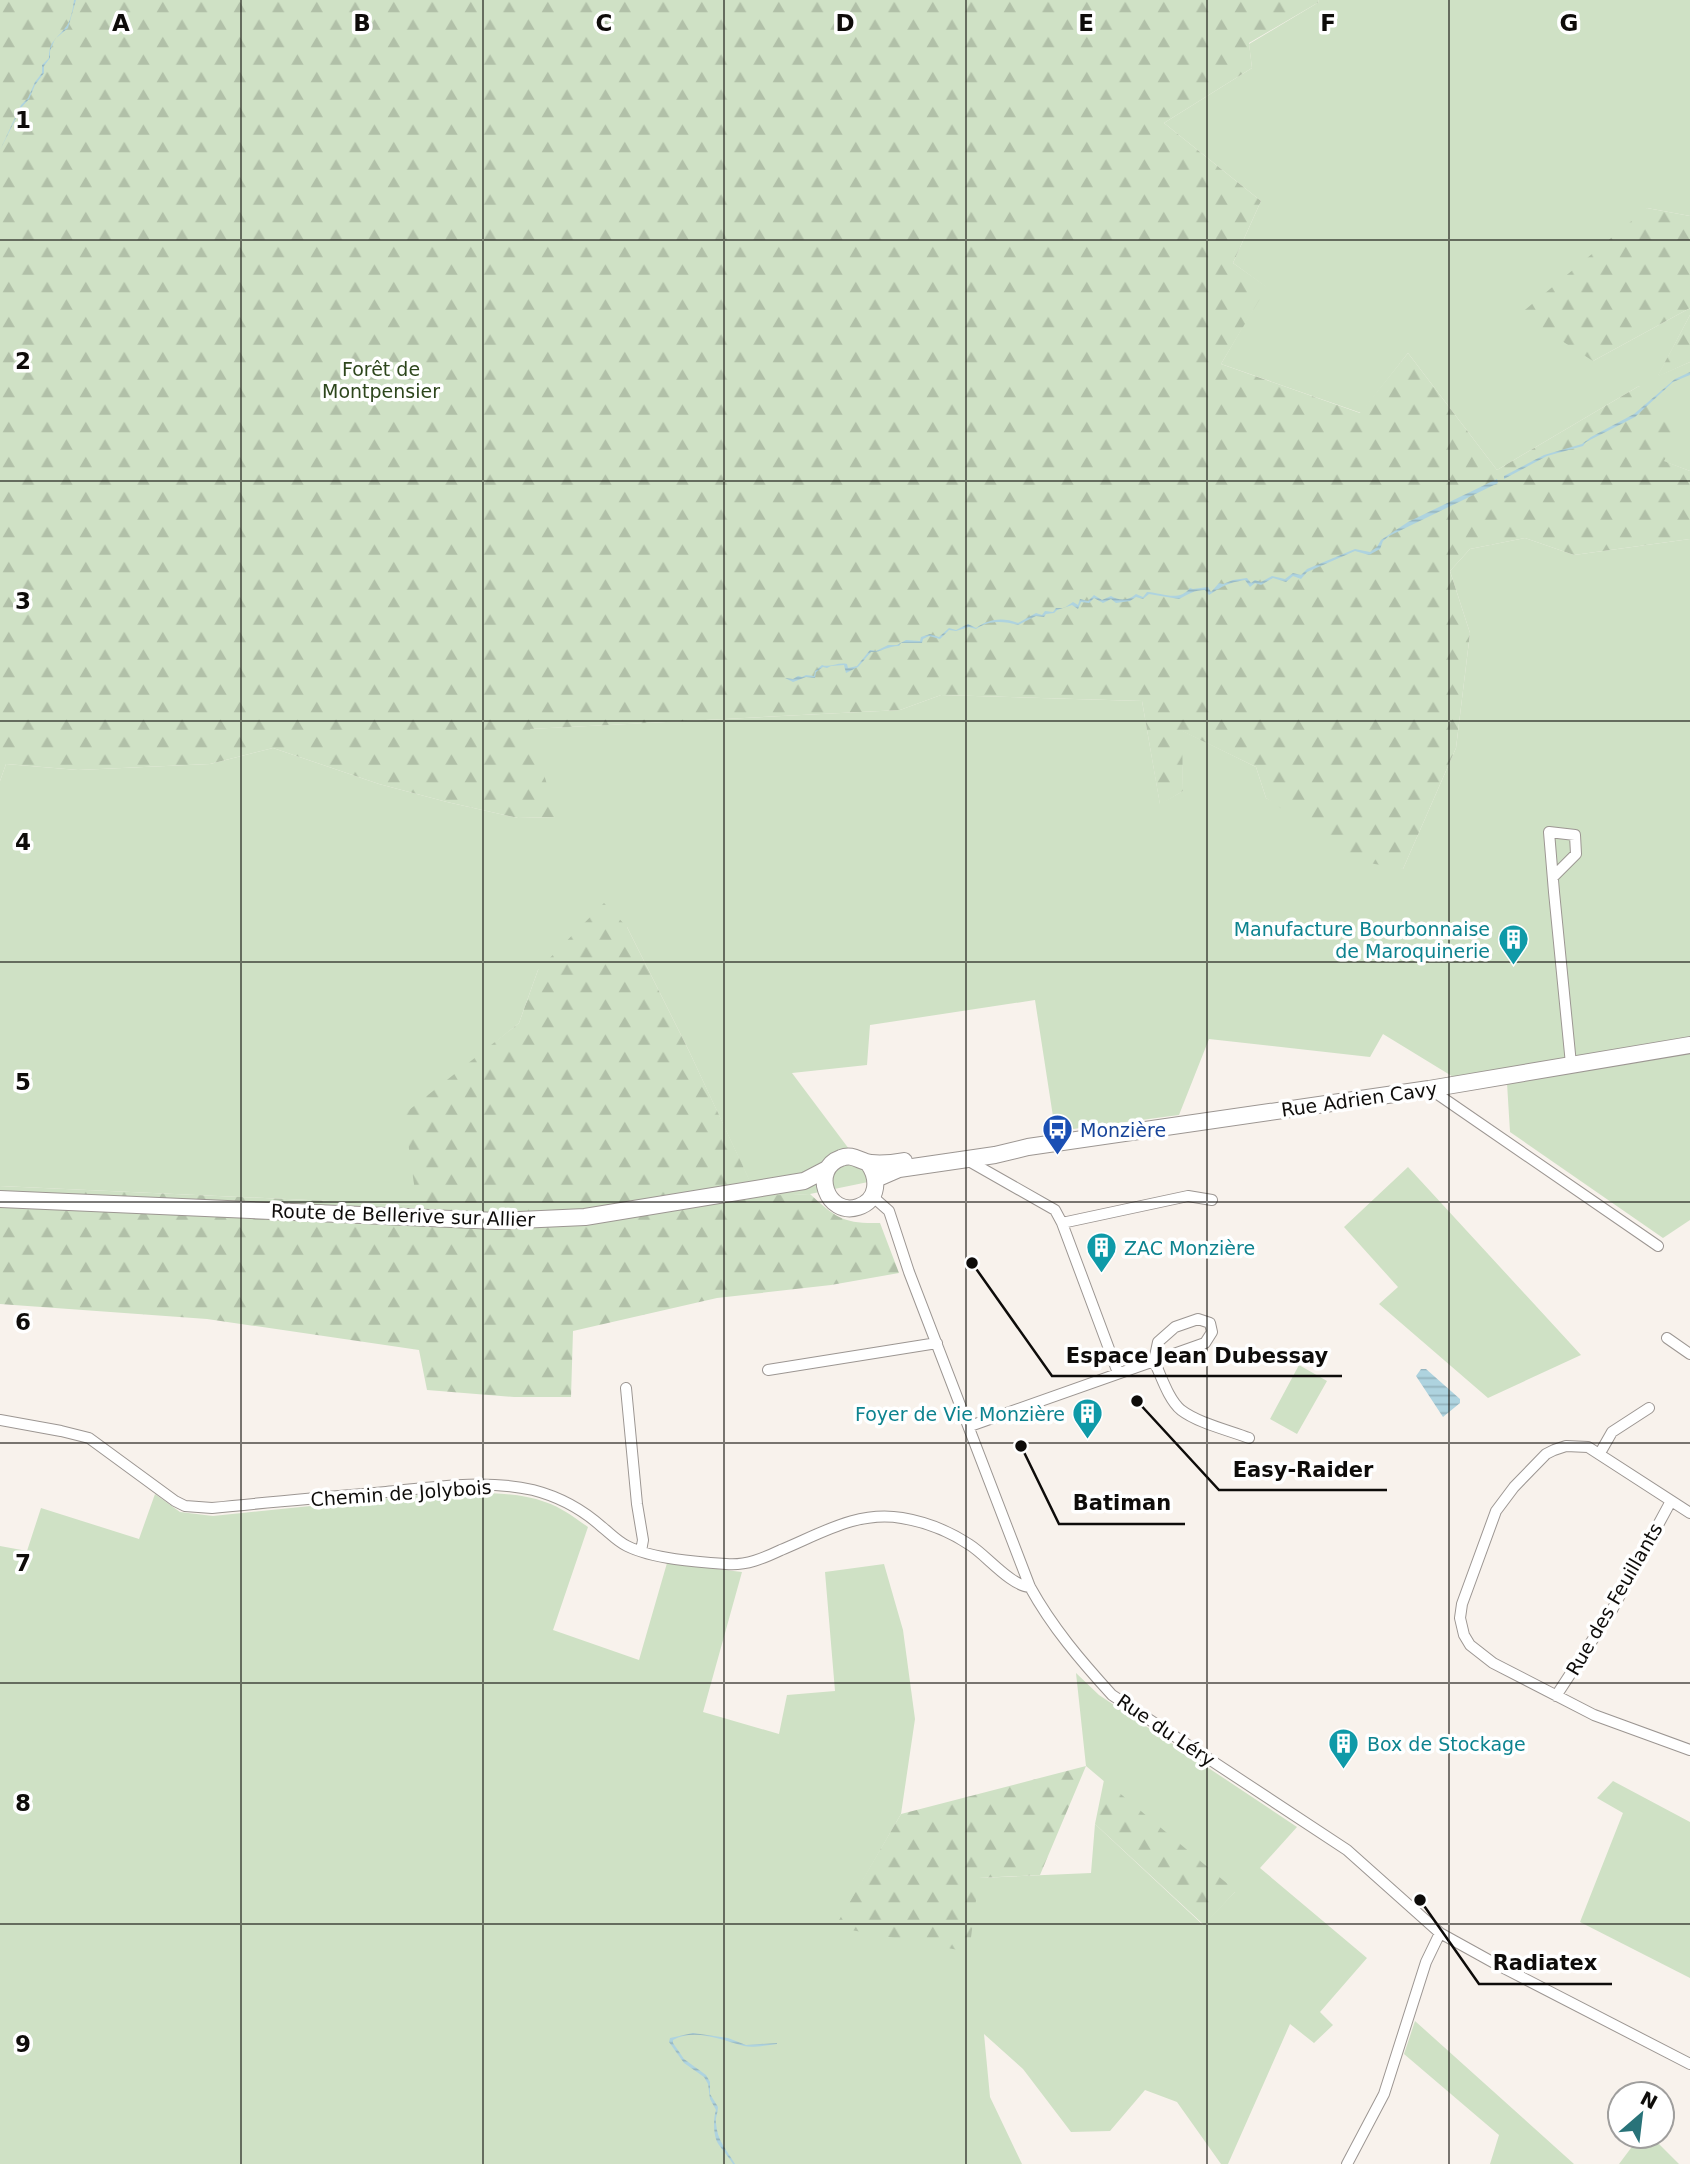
<svg xmlns="http://www.w3.org/2000/svg" width="1690" height="2164" viewBox="0 0 1690 2164" font-family="'DejaVu Sans',sans-serif">
  <defs>
    <pattern id="forest-firs" width="22" height="20" patternUnits="userSpaceOnUse" patternTransform="scale(1.75)"><rect width="22" height="20" fill="#cfe1c5"/><path d="M5 1l3.5 6h-7zM16 11l3.5 6h-7z" fill="#b1c0a8"/></pattern>
    <pattern id="water-rules" width="6" height="5" patternUnits="userSpaceOnUse" patternTransform="scale(1.75)"><rect width="6" height="5" fill="#aed3df"/><path d="M0 2.5h6" fill="none" stroke="#94b4be"/></pattern>
  </defs>
  <rect width="100%" height="100%" fill="#f8f2ec"/>
  <path fill="#cfe1c5" d="M1318,0H1690V216L1647,208L1593,361L1690,308V315L1658,376L1690,362V471L1663,461L1639,386L1497,470L1408,353L1361,413L1221,364L1266,287L1233,263L1261,201L1164,123L1252,68L1249,44L1319,2Z
    M1525,538L1574,555L1690,539V1220L1663,1238L1510,1132L1507,1083L1473,1089L1383,1034L1370,1057L1209,1039L1179,1115L1058,1131L1054,1123L1035,1000L870,1025L867,1065L792,1073L873,1181L810,1194L757,1197L689,1051L627,927L538,970L519,1023L481,1054L418,1205L0,1186V781L6,764L78,770L210,764L273,748L379,784L447,802L518,818L556,817L529,729L900,710L941,695L1142,701L1160,804L1183,791L1181,730L1256,767L1266,798L1403,869L1456,748L1470,633L1450,571L1470,549Z
    M1408,1167L1581,1355L1488,1398L1379,1304L1398,1287L1344,1227Z
    M1299,1365L1327,1381L1297,1434L1270,1419Z
    M439,1493C473,1494 513,1490 545,1502C561,1507 575,1518 588,1527L553,1630L639,1660L667,1563L742,1572L703,1712L779,1734L787,1695L835,1691L825,1572L884,1564L903,1630L915,1719L901,1814L836,1927L979,1878L1091,1873L1095,1824L1203,1925L1235,1892L1086,1766L1076,1673L1099,1695L1297,1827L1260,1868L1367,1958L1320,2012L1333,2025L1314,2043L1290,2024L1228,2164H1221L1177,2102L1145,2090L1110,2131L1071,2132L1023,2069L984,2034L990,2097L1022,2164H0V1546L27,1551L41,1508L139,1539L155,1494L180,1512L213,1516Z
    M1613,1781L1690,1822V1978L1580,1922L1623,1813L1597,1798Z
    M1415,2021L1574,2164H1490L1499,2135L1404,2054Z
    M1640,2136H1651L1679,2164H1619Z"/>
  <path fill="url(#forest-firs)" d="M0,0H1318L1319,2L1249,43L1252,68L1164,123L1261,201L1233,263L1267,287L1221,364L1360,413L1408,353L1497,470L1639,386L1677,438L1664,461L1690,471V539L1574,555L1525,538L1470,549L1450,571L1470,633L1456,748L1403,869L1358,861L1266,798L1256,767L1182,731L1183,791L1160,805L1142,701L941,695L900,710L530,729L557,817L518,818L447,802L379,784L273,748L210,764L78,770L6,764L0,781Z
    M1647,208L1690,216V308L1593,361L1520,314Z
    M1690,315V362L1657,377Z
    M604,903L627,927L689,1051L757,1196L810,1194C836,1218 844,1224 880,1223L899,1273L831,1285L717,1298L573,1331L571,1397H514L427,1390L419,1350L207,1319L0,1304V1186L417,1205L404,1114L519,1023L538,970Z
    M1086,1766L1040,1875L979,1878L969,1952L835,1927L901,1814Z
    M1104,1780L1236,1891L1204,1925L1095,1824Z"/>
  <path fill="url(#water-rules)" d="M74,0H76L68,28L55,39L50,51V58L44,66V73L35,85L29,99L21,108L0,150L21,105L28,98L35,82L42,73V65L49,58C49,41 56,40 65,28C71,22 73,8 74,0Z
    M1690,372V375L1673,382L1635,417L1586,442L1583,446L1547,456L1504,479V476L1544,455L1582,444L1591,437L1634,414L1675,379Z
    M1497,479L1498,483L1389,536L1383,541L1380,549L1369,555L1355,551L1307,572L1301,579L1293,576L1286,582L1273,578L1261,585L1255,583L1250,587L1245,580C1227,583 1223,586 1209,595L1205,590C1194,590 1189,594 1179,599L1149,594L1143,599L1136,597L1130,601L1116,603L1111,599L1103,603L1094,598L1089,603L1081,602L1078,609L1072,605L1057,610L1054,613L1046,614L1044,617L1036,616L1018,625C1003,621 989,620 976,629L969,627L956,631L949,630L940,639L929,636L923,639L922,643H901L899,646C887,646 880,653 871,652L858,667L846,673L844,665L831,666L827,668L823,667L816,672L815,678L806,677L793,682L785,678L793,679L798,676L802,677L806,675L814,676L815,671L822,665C829,668 838,662 847,664L848,668L857,666L870,650L876,651L888,645H897L906,640L920,641L921,637L930,634L939,637L949,628L956,630L968,624L976,628C989,619 1002,617 1018,623L1036,613L1042,615L1045,611L1053,612L1056,608H1064L1073,602L1078,605L1080,599L1088,601L1094,595L1102,600L1111,596C1119,601 1128,601 1136,594L1143,597L1147,592C1163,593 1179,602 1190,588L1193,589L1208,587L1211,592L1219,583L1223,584L1233,580L1247,578L1251,583L1255,580L1261,582L1272,576L1285,579L1293,573L1301,575L1307,569L1355,549L1370,552L1377,547L1381,540L1408,522Z
    M1421,1369H1426L1460,1399V1403L1443,1417L1416,1376Z
    M693,2033L728,2038L746,2045L777,2043V2044C767,2045 753,2048 744,2046C721,2040 695,2028 673,2040V2043L684,2059L706,2075L710,2082V2094L718,2107C718,2113 715,2118 716,2123C717,2141 727,2150 735,2164H733C729,2157 723,2151 719,2145C713,2137 713,2119 716,2110L710,2099L708,2084L704,2077L684,2063L669,2042L670,2038Z"/>
  <g fill="none" stroke-linecap="round" stroke-linejoin="round">
    <defs>
      <path id="minor" d="M1553,877L1576,854L1575,835L1549,832L1554,892L1571,1064
        M1430,1089L1658,1246
        M967,1160L1055,1210L1062,1223L1118,1373
        M872,1196L889,1211L909,1272L1030,1587C1052,1627 1081,1661 1112,1695L1347,1850L1440,1933L1496,1964L1690,2064
        M1062,1223L1188,1196L1212,1200
        M1667,1338L1690,1354
        M1154,1361C1161,1375 1168,1399 1181,1410C1198,1423 1228,1430 1249,1438
        M768,1370L937,1343
        M626,1388L637,1504L643,1540L641,1551
        M0,1420L61,1431L89,1438L175,1501L185,1506L212,1508C270,1502 328,1497 386,1492C434,1487 485,1479 533,1490C560,1497 582,1509 602,1527C611,1534 617,1541 627,1546C653,1559 697,1562 726,1564C746,1566 764,1558 781,1550C820,1534 858,1510 902,1518C926,1522 949,1531 970,1545C986,1555 1011,1586 1030,1587
        M970,1426L1205,1343L1212,1332L1210,1323L1198,1319L1175,1327L1158,1342L1154,1361
        M1600,1453L1612,1432L1649,1408
        M1690,1513L1588,1447L1566,1446L1554,1450L1546,1454L1514,1487L1496,1511L1462,1604L1460,1618L1464,1635L1470,1645L1493,1663L1594,1715L1690,1750
        M1556,1696L1612,1610L1671,1501
        M1347,2164L1384,2094L1426,1962L1440,1933"/>
      <path id="secondary" d="M868,1163C879,1178 879,1200 858,1207C827,1217 810,1169 841,1158C853,1153 860,1162 871,1163C882,1164 893,1163 904,1161
        M876,1179L899,1169L995,1155L1028,1147L1429,1089L1690,1045
        M0,1199L497,1221L585,1217L804,1181L827,1169"/>
    </defs>
    <use href="#minor" stroke="#9c9692" stroke-width="12"/>
    <use href="#secondary" stroke="#9c9692" stroke-width="18"/>
    <use href="#minor" stroke="#fff" stroke-width="10"/>
    <use href="#secondary" stroke="#fff" stroke-width="16"/>
  </g>
  <path fill="none" stroke="#0e0c0a" stroke-width="2" stroke-opacity="0.55" d="M241,0V2164M483,0V2164M724,0V2164M966,0V2164M1207,0V2164M1449,0V2164M0,240H1690M0,481H1690M0,721H1690M0,962H1690M0,1202H1690M0,1443H1690M0,1683H1690M0,1924H1690"/>
  <defs>
    <symbol id="building-pin" viewBox="-11 -11 22 30"><path d="M0 17L-7.5 6A9.5 9.5 0 1 1 7.5 6Z" fill="#0f9aa8" stroke="#fff"/><path d="M-4-6H4V6H1V3H-1V6H-4ZM-2.5-4.3h1.7v1.8h-1.7ZM.8-4.3h1.7v1.8H.8ZM-2.5-1h1.7V.8h-1.7ZM.8-1h1.7V.8H.8Z" fill="#fff"/></symbol>
    <symbol id="bus-pin" viewBox="-11 -11 22 30"><path d="M0 17L-7.5 6A9.5 9.5 0 1 1 7.5 6Z" fill="#1a4fb4" stroke="#fff"/><path d="M-5-6H5V4H4V6H2V4H-2V6H-4V4H-5ZM-3.5-4V0h7V-4ZM-3.5 1.2v1.5H-2V1.2ZM2 1.2v1.5H3.5V1.2Z" fill="#fff"/></symbol>
  </defs>
  <g fill-rule="evenodd">
    <use href="#building-pin" x="1496" y="922" width="35" height="47"/>
    <use href="#bus-pin" x="1040" y="1112" width="35" height="47"/>
    <use href="#building-pin" x="1084" y="1230" width="35" height="47"/>
    <use href="#building-pin" x="1070" y="1396" width="35" height="47"/>
    <use href="#building-pin" x="1326" y="1726" width="35" height="47"/>
  </g>
  <g text-anchor="middle" stroke-width="7" stroke-linejoin="round" paint-order="stroke">
    <g font-size="19" fill="#2d461c" stroke="#fff">
      <text x="381" y="376">Forêt de<tspan x="381" dy="22">Montpensier</tspan></text>
    </g>
    <g font-size="19" fill="#0d838f" stroke="#fff" text-anchor="end">
      <text x="1490" y="936">Manufacture Bourbonnaise<tspan x="1490" dy="22">de Maroquinerie</tspan></text>
      <text x="1124" y="1255" text-anchor="start">ZAC Monzière</text>
      <text x="1065" y="1421">Foyer de Vie Monzière</text>
      <text x="1367" y="1751" text-anchor="start">Box de Stockage</text>
    </g>
    <g font-size="19" fill="#0e0c0a" stroke="#fff">
      <text transform="translate(1359 1099) rotate(-8)" y="7">Rue Adrien Cavy</text>
      <text transform="translate(403 1215) rotate(2)" y="7">Route de Bellerive sur Allier</text>
      <text transform="translate(401 1493) rotate(-4)" y="7">Chemin de Jolybois</text>
      <text transform="translate(1614 1599) rotate(-60)" y="7">Rue des Feuillants</text>
      <text transform="translate(1166 1730) rotate(34)" y="7">Rue du Léry</text>
    </g>
    <g font-size="19" fill="#164399" stroke="#fff" text-anchor="start">
      <text x="1080" y="1137">Monzière</text>
    </g>
  </g>
  <g font-size="23" text-anchor="middle" font-weight="bold" fill="#0e0c0a" stroke="#fff" stroke-width="7" stroke-linejoin="round" paint-order="stroke">
    <text x="121" y="31">A</text>
    <text x="362" y="31">B</text>
    <text x="604" y="31">C</text>
    <text x="845" y="31">D</text>
    <text x="1086" y="31">E</text>
    <text x="1328" y="31">F</text>
    <text x="1569" y="31">G</text>
    <text x="23" y="128">1</text>
    <text x="23" y="369">2</text>
    <text x="23" y="609">3</text>
    <text x="23" y="850">4</text>
    <text x="23" y="1090">5</text>
    <text x="23" y="1330">6</text>
    <text x="23" y="1571">7</text>
    <text x="23" y="1811">8</text>
    <text x="23" y="2052">9</text>
  </g>
  <path fill="none" stroke="#0e0c0a" stroke-width="2.5" d="M972 1263L1052 1376H1342M1137 1401L1219 1490H1387M1021 1446L1059 1524H1185M1420 1900L1479 1984H1612"/>
  <g fill="#0e0c0a" stroke="#fff" stroke-width="2.5">
    <circle cx="972" cy="1263" r="7"/>
    <circle cx="1137" cy="1401" r="7"/>
    <circle cx="1021" cy="1446" r="7"/>
    <circle cx="1420" cy="1900" r="7"/>
  </g>
  <g font-size="21" text-anchor="middle" font-weight="bold" fill="#0e0c0a" stroke="#fff" stroke-width="7" stroke-linejoin="round" paint-order="stroke">
    <text x="1197" y="1363">Espace Jean Dubessay</text>
    <text x="1303" y="1477">Easy-Raider</text>
    <text x="1122" y="1510">Batiman</text>
    <text x="1545" y="1970">Radiatex</text>
  </g>
  <g transform="translate(1641 2115) rotate(28)"><circle r="33" fill="#ffffff" stroke="#9f9e9d" stroke-width="2"/>
  <path d="M0-5L12 26L0 18L-12 26Z" fill="#297379"/>
  <text y="-10" font-size="19" font-weight="bold" text-anchor="middle" fill="#0e0c0a">N</text>
  </g>
</svg>
